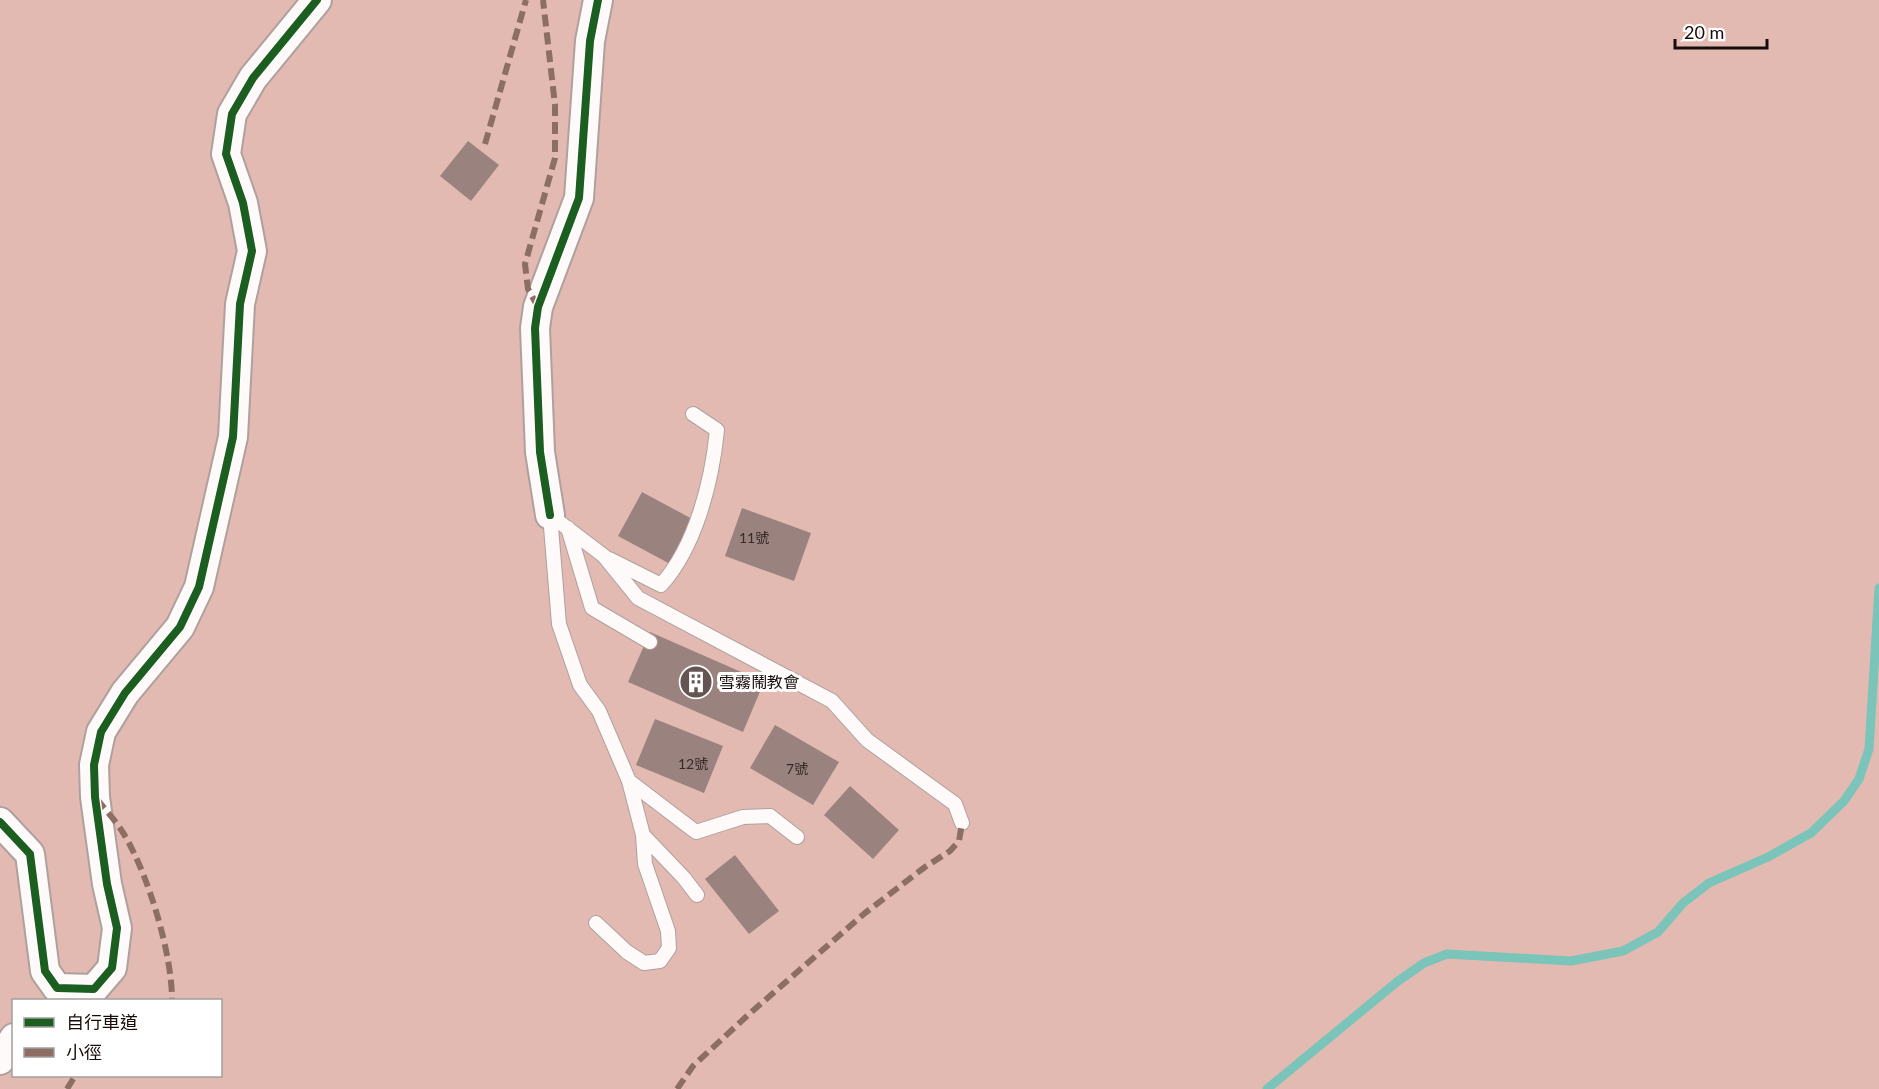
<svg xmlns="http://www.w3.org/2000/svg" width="1879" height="1089" viewBox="0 0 1879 1089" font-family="Lato,'Noto Sans TC',sans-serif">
  <rect width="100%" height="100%" fill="#f0dcd8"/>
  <path fill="#e2bab2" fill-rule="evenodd" d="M0,0H1879V1089H0ZM14,1000H220V1076H14Z"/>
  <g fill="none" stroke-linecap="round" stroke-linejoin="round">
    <path stroke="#7ac4b9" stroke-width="9" d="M1267,1089L1398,981L1424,963L1447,954L1571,961L1623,951L1658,932L1683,903L1709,883L1768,857L1811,833L1844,801L1859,779L1869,749L1879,588"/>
  </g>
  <path fill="#9a837f" d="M468,141L499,165L471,201L440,176Z
    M642,492L696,521L672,565L618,536Z
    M742,508L811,533L794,581L725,556Z
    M650,632L764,682L743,732L628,682Z
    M655,719L723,746L704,793L636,765Z
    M775,725L839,762L813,805L750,768Z
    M850,786L899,830L873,859L824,815Z
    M735,855L779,911L749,934L705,879Z"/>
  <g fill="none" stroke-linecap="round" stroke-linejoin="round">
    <defs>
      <path id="service" d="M550,515L559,624L580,685L599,711L629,781L643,835L645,864L668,931L669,948L660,961L644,963L627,952L596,923
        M550,515L604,556L638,598L832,701L867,740L955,804L962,823
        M568,528L592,608L650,642
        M609,559L661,585C696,546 712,481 717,430L693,414
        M629,781L696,832L743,817L770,816L797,837
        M643,835L684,878L697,895"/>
      <path id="minor" d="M550,515L540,452L535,328L538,307L579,198L590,41L598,0
        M0,822L30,854L45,971L57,988L94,989L112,968L117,928L107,884L95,797L94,765L101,732L125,693L180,627L199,587L233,437L240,304L252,251L243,203L226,154L232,114L253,78L317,0
        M0,1060L14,1038"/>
    </defs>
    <use href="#service" stroke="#afa09d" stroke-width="16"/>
    <use href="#minor" stroke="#afa09d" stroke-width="32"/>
    <use href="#service" stroke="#fdfaf9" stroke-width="14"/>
    <use href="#minor" stroke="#fdfaf9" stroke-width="28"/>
    <path stroke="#8d6e63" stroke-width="6" stroke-dasharray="12 6" stroke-linecap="butt" d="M485,144L526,0
      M538,307L528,289L525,264L555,158V105L543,0
      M97,799C106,811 118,823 125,836C149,877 172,954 172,1000
      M67,1089L75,1076
      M677,1089L693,1066L748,1015L865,913L925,867L950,851L959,841L962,823"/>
    <defs>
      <path id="cycleway" d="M550,515L540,452L535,328L538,307L579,198L590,41L598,0
        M0,822L30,854L45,971L57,988L94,989L112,968L117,928L107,884L95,797L94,765L101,732L125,693L180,627L199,587L233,437L240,304L252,251L243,203L226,154L232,114L253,78L317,0"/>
    </defs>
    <use href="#cycleway" stroke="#fff" stroke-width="11"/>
    <use href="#cycleway" stroke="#1b5e20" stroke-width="8"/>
  </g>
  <defs>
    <symbol id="building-disc" viewBox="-11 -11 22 22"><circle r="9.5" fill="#645552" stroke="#fff"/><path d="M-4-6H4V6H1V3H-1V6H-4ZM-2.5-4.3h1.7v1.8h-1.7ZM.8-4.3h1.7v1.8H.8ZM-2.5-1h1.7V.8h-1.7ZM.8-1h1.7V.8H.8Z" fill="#fff"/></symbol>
  </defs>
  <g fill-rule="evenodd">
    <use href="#building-disc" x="677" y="663" width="38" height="38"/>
  </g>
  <g text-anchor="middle" stroke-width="6" stroke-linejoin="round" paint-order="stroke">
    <g font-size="14" fill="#382a27">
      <text x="754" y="543">11號</text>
      <text x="693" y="769">12號</text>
      <text x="797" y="774">7號</text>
    </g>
    <g font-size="16" fill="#180c0a" stroke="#fff" text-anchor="start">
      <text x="719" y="688">雪霧鬧教會</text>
    </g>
  </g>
  <rect x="12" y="999" width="210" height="78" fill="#ffffff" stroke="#a39e9d" stroke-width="1.5"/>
  <rect x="24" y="1018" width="30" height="9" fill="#1b5e20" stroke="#a39e9d" stroke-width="1.5"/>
  <text x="66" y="1029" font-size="18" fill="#180c0a">自行車道</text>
  <rect x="24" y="1048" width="30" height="9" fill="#8d6e63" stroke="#a39e9d" stroke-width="1.5"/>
  <text x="66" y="1059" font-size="18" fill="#180c0a">小徑</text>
  <path d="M1675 39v9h92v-9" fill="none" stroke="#180c0a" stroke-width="3"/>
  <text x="1684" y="39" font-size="18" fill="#180c0a" stroke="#ffffff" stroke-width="4.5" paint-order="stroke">20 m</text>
</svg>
